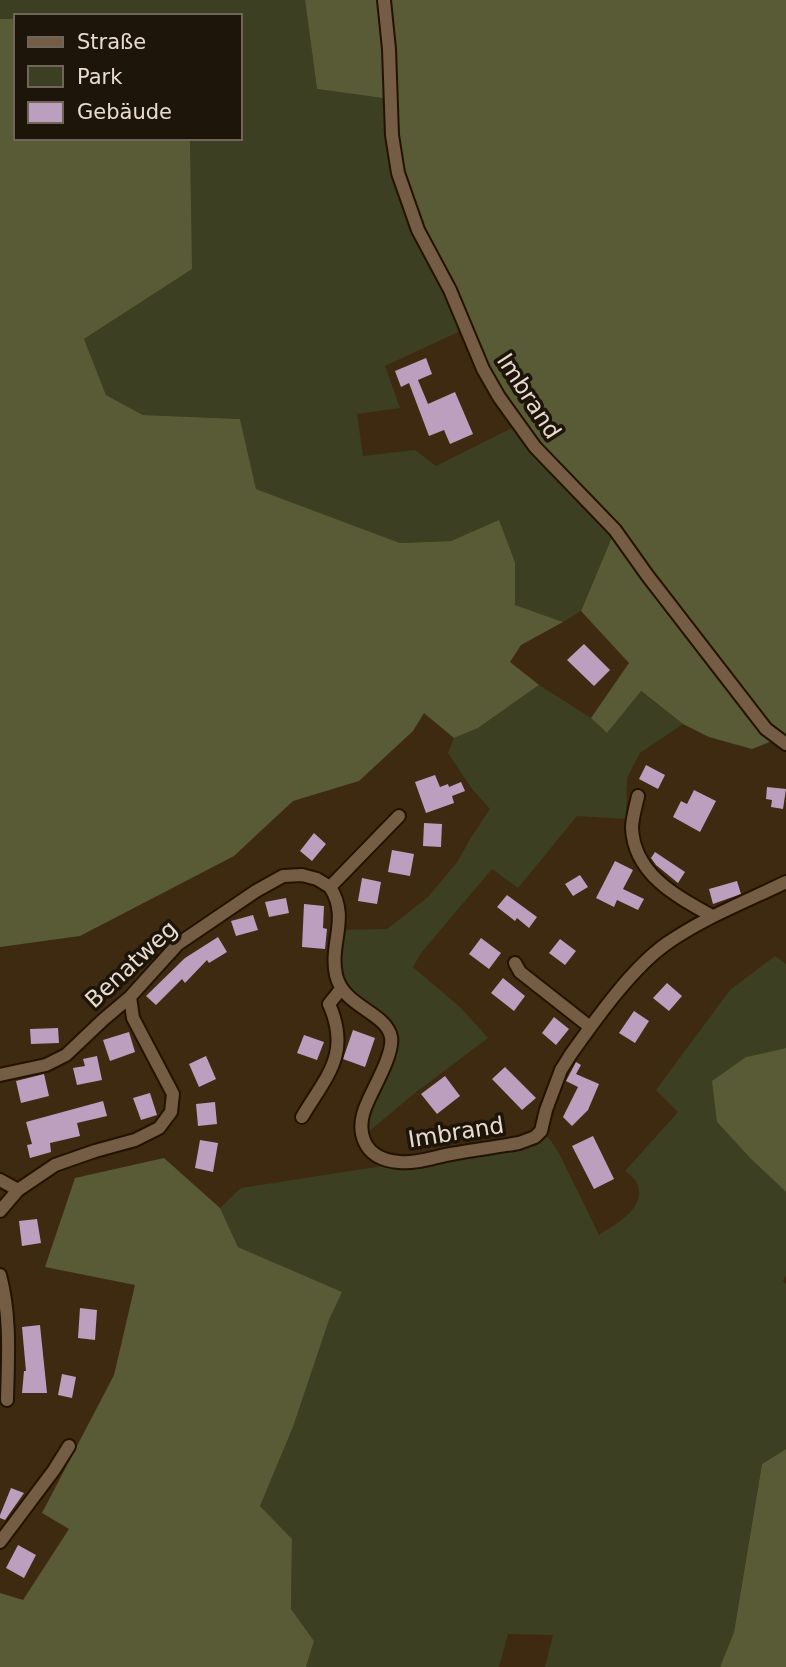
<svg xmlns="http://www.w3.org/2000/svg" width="786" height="1667" viewBox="0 0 786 1667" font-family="'DejaVu Sans',sans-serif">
  <rect width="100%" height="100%" fill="#3e2a11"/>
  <path fill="#3c3f22" d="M0,0H305L317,89L390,99L467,328L385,366L400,408L357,414L363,456L415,450L436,466L518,425L615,530L581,611L563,622L515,605V562L499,521L451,541L400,543L256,489L240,419L143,415L106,395L84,339L191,269L190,138H240V16H16V19H0Z
    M539,685L591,718L607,733L640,691L683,724L640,753L627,778L626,819L577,816L518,888L492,869L421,953L413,967L461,1008L488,1038L415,1093L362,1137L391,1037L341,989L339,930L387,929L428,897L458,861L470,839L490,809L472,789L448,753L454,738L478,728Z
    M775,956L786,964V1048L746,1057L717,1122L751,1159L786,1192V1275L783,1281L786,1284V1449L762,1464L734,1632L720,1667H545L553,1635L508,1634L499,1667H306L314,1641L291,1609L292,1539L260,1506L293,1427L329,1320L341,1292L238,1247L220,1208L241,1188L408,1162L541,1131L551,1141L559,1153L599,1235C614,1225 648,1208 637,1183C636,1179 629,1174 625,1171L678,1112L656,1090L730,990Z"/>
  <path fill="#585b35" d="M305,0H786V742L777,739L752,749L709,737L683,724L641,691L607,733L591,718L629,663L581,611L615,530L518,425L406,201L390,99L317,89Z
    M0,19H16V138H190L192,269L84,339L106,395L143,415L240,419L256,489L400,543L451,541L499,520L515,562V605L563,622L521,645L510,662L539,685L478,728L454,738L424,713L413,731L359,781L293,801L234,856L80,936L0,947Z
    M786,1048V1192L751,1159L717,1122L712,1081L746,1057Z
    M164,1158L220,1208L238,1247L342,1292L329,1320L293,1427L260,1506L292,1539L291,1609L314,1641L306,1667H0V1593L23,1600L69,1529L42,1513L114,1375L135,1285L45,1267L75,1178Z
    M786,1449V1667H720L734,1632L762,1464Z"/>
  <path fill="#bc9fbf" d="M426,358L432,374L418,380L428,404L455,392L473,434L450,444L444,430L429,436L409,383L401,387L395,371Z
    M584,644L610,670L594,686L567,660Z
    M646,765L665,775L658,789L639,779Z
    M435,775L440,787L448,784L449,787L461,782L465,791L452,796L454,803L426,813L415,782Z
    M767,787L786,789L783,809L771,807L772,800L766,799Z
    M694,790L716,801L700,832L673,817L681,801L687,804Z
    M424,823L442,824L441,847L423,846Z
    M314,833L326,844L312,861L300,851Z
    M392,850L414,854L410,876L388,872Z
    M655,852L685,872L678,883L656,865L651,858Z
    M615,861L633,870L623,889L644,899L638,910L617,900L614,907L596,898Z
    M580,875L588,887L573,896L565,884Z
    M362,878L381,882L377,904L358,901Z
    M737,881L741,894L713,904L709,889Z
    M507,895L537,917L529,928L517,918L515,921L497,907Z
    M286,898L289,913L269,917L265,902Z
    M304,904L324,906L323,928L327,929L325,949L302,947Z
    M253,915L258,930L236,936L231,921Z
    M218,937L227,952L209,963L207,960L185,983L182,979L156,1005L146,996L185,958Z
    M481,938L501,953L489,969L469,954Z
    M560,939L576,951L565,965L549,953Z
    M503,978L525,996L514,1011L491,993Z
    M667,983L682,996L669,1011L653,998Z
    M634,1011L649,1021L635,1043L619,1033Z
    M554,1017L569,1029L556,1045L542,1033Z
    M58,1028L59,1043L31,1044L30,1029Z
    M353,1030L375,1038L365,1067L343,1059Z
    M129,1032L135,1052L110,1061L103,1040Z
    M304,1035L324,1042L317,1060L297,1053Z
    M97,1056L102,1080L77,1085L73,1068L85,1066L83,1059Z
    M206,1056L216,1079L199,1087L189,1064Z
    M576,1062L581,1065L576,1074L599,1084L588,1110L572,1126L563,1117L578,1087L566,1081Z
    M505,1067L536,1098L522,1110L492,1079Z
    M44,1074L49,1096L21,1103L16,1081Z
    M445,1076L460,1096L437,1114L421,1094Z
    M150,1093L157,1115L141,1120L133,1098Z
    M103,1101L107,1116L77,1123L80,1136L50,1143L51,1152L30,1158L27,1145L32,1144L26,1122Z
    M215,1102L217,1124L198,1126L196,1104Z
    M593,1136L614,1179L594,1189L572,1146Z
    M200,1140L218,1143L213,1172L195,1168Z
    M37,1219L41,1243L22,1246L19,1221Z
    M80,1308L97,1310L95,1340L78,1338Z
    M40,1325L47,1393H22L24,1371H26L22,1327Z
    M62,1374L76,1377L72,1398L58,1395Z
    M11,1488L24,1493L5,1520L0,1518V1515Z
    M18,1545L36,1555L24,1578L6,1568Z"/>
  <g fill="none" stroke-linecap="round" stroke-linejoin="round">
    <defs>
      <path id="street" d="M384,0L389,49L392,135L398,173L418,230L450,290L483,369L499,397L535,447L615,530L647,575L766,729L786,744
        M638,796C636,806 632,818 632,828C634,874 676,896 712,916
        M330,887C350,918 329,943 336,975C343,1007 386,1012 391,1037C394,1053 375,1085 368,1101C354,1130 362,1159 399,1162C416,1164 434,1157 451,1154C473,1150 496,1147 519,1143L535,1137L541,1131L546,1110L561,1070L571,1054C596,1019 631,969 666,944C703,918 745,902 786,882
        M515,963L520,972L590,1027
        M0,1075L46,1065L66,1055L104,1019L130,997L178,944L256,891L283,876L302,875L317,879L330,887L399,816
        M302,1117C327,1075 351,1054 329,1004L341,989
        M0,1180L18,1190
        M0,1211L18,1190L55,1165L95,1151L135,1140L159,1128L171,1112L173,1094L133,1018L130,997
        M0,1275C11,1316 8,1358 7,1400
        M0,1542L54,1470L69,1446"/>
    </defs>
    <use href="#street" stroke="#241200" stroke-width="16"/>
    <use href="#street" stroke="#745d44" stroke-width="12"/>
  </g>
  <g text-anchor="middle" stroke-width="7" stroke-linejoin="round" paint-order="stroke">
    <g font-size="23" fill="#e9dcce" stroke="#1e150a">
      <text transform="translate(529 396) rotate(57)" y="8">Imbrand</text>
      <text transform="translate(131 964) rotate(-43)" y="8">Benatweg</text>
      <text transform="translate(456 1132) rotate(-9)" y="8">Imbrand</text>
    </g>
  </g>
  <rect x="14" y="14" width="228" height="126" fill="#1e150a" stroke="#6f6558" stroke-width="2"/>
  <rect x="28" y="37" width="35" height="10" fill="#745d44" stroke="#6f6558" stroke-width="2"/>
  <text x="77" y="49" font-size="21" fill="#e9dcce">Straße</text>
  <rect x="28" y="66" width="35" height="21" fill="#3c3f22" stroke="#6f6558" stroke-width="2"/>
  <text x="77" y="84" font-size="21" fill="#e9dcce">Park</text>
  <rect x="28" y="102" width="35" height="21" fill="#bc9fbf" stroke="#6f6558" stroke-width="2"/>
  <text x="77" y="119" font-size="21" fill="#e9dcce">Gebäude</text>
</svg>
